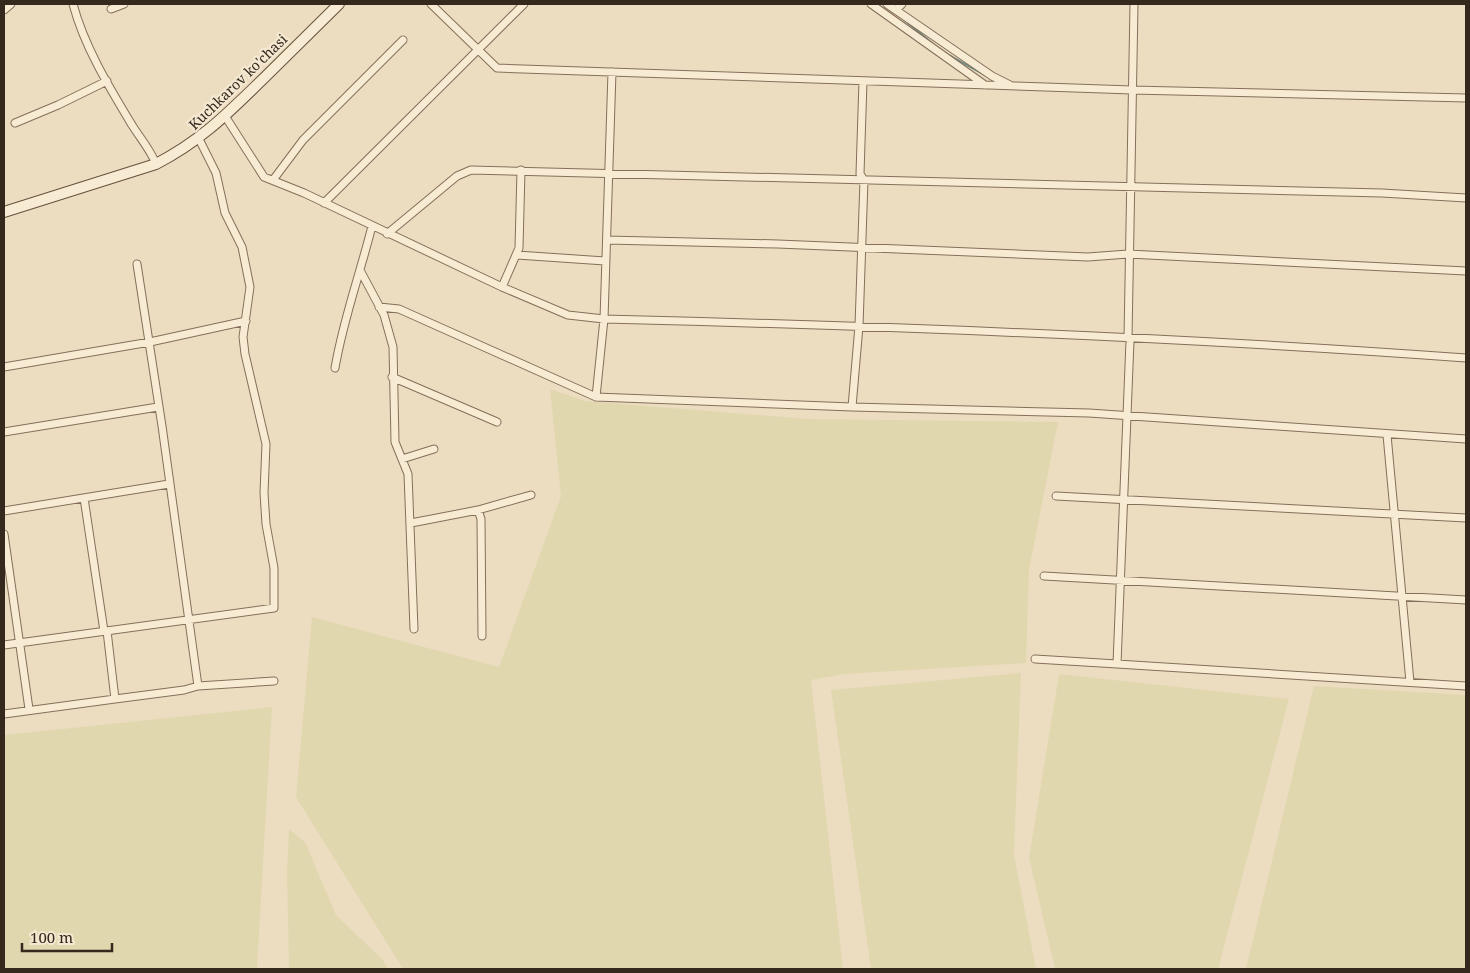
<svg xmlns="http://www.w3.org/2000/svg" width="1470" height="973" viewBox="0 0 1470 973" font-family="'Noto Serif',serif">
  <rect width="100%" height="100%" fill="#ecddc1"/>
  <path fill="#e1d7af" d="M550,389L585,401L809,419L1058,422L1029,570L1026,663L845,674L811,680L843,969H403L296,797L312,617L499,667L561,496Z
    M1021,673L1014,854L1036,969H871L831,690Z
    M1059,674L1289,699L1218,969H1055L1029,858Z
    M1314,686L1466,695V969H1246Z
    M272,707L257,969H4V735Z
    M289,829L305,842L336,915L383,960L388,969H289L287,873Z"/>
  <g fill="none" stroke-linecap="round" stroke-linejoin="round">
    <path stroke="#6b8c83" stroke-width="2" d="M902,18L933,44
      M949,55L988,77"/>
    <defs>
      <path id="street" d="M73,4C84,46 109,87 132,125C140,138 150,149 156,164
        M431,4L497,68L1132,90L1466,98
        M871,4L985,85
        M887,4L992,76L1010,85
        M111,9L124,4
        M4,10L11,4
        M896,10L902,4
        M612,72L604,319L596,397L852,407L1089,413L1466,439
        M225,116L264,177L304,193L502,287L568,315L604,319C892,326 1179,337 1466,358
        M15,123L58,105L107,81
        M273,180L303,140L403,40
        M324,203L524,4
        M387,234L457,176L471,170L1382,193L1466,198
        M607,240L778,244L1088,257L1128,254L1466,271
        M517,255L605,261
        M137,264L162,426L198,686
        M361,272L384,315L393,347L395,442L408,474L414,629
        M502,287L519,248L521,170
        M379,307L399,309L596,397
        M4,367L150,342L246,321
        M335,368C343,320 360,274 372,226
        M392,377L497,422
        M852,407L859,326L864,180L860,174L863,81
        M4,432L158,407
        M1387,435L1410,682
        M402,459L434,449
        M1056,496L1466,518
        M84,498L104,631
        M478,510L481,519L482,636
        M4,511L169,484
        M411,523L478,510L531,495
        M4,534L29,709
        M1044,576L1466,600
        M107,631L115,699L184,690L198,686L274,681
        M4,645L274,608V568L266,524L264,493L266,444L245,354L243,337L250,287L242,247L225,213L216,173L199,139
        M1035,659L1117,664L1130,341L1128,338L1134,4
        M1117,664L1466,686
        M4,714L115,699"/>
      <path id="secondary" d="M4,212L156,164C201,141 228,113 263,79C288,54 314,29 339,4"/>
    </defs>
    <use href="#street" stroke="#856f5a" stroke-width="9"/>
    <use href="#secondary" stroke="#67503d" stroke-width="12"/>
    <use href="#street" stroke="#f7ebd4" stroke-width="7"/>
    <use href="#secondary" stroke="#f7ebd4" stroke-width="10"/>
  </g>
  <g text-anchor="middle" stroke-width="4.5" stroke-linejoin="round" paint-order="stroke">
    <g font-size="14" fill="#35281d" stroke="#f4e8d1">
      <text transform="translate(238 82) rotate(-44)" y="5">Kuchkarov ko'chasi</text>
    </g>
  </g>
  <rect width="1470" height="973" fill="none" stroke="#35281d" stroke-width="10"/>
  <path d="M22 943v8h90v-8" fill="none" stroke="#35281d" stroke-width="2.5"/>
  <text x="30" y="943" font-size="15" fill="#35281d" stroke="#f4e8d1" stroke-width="4" paint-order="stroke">100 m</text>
</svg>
